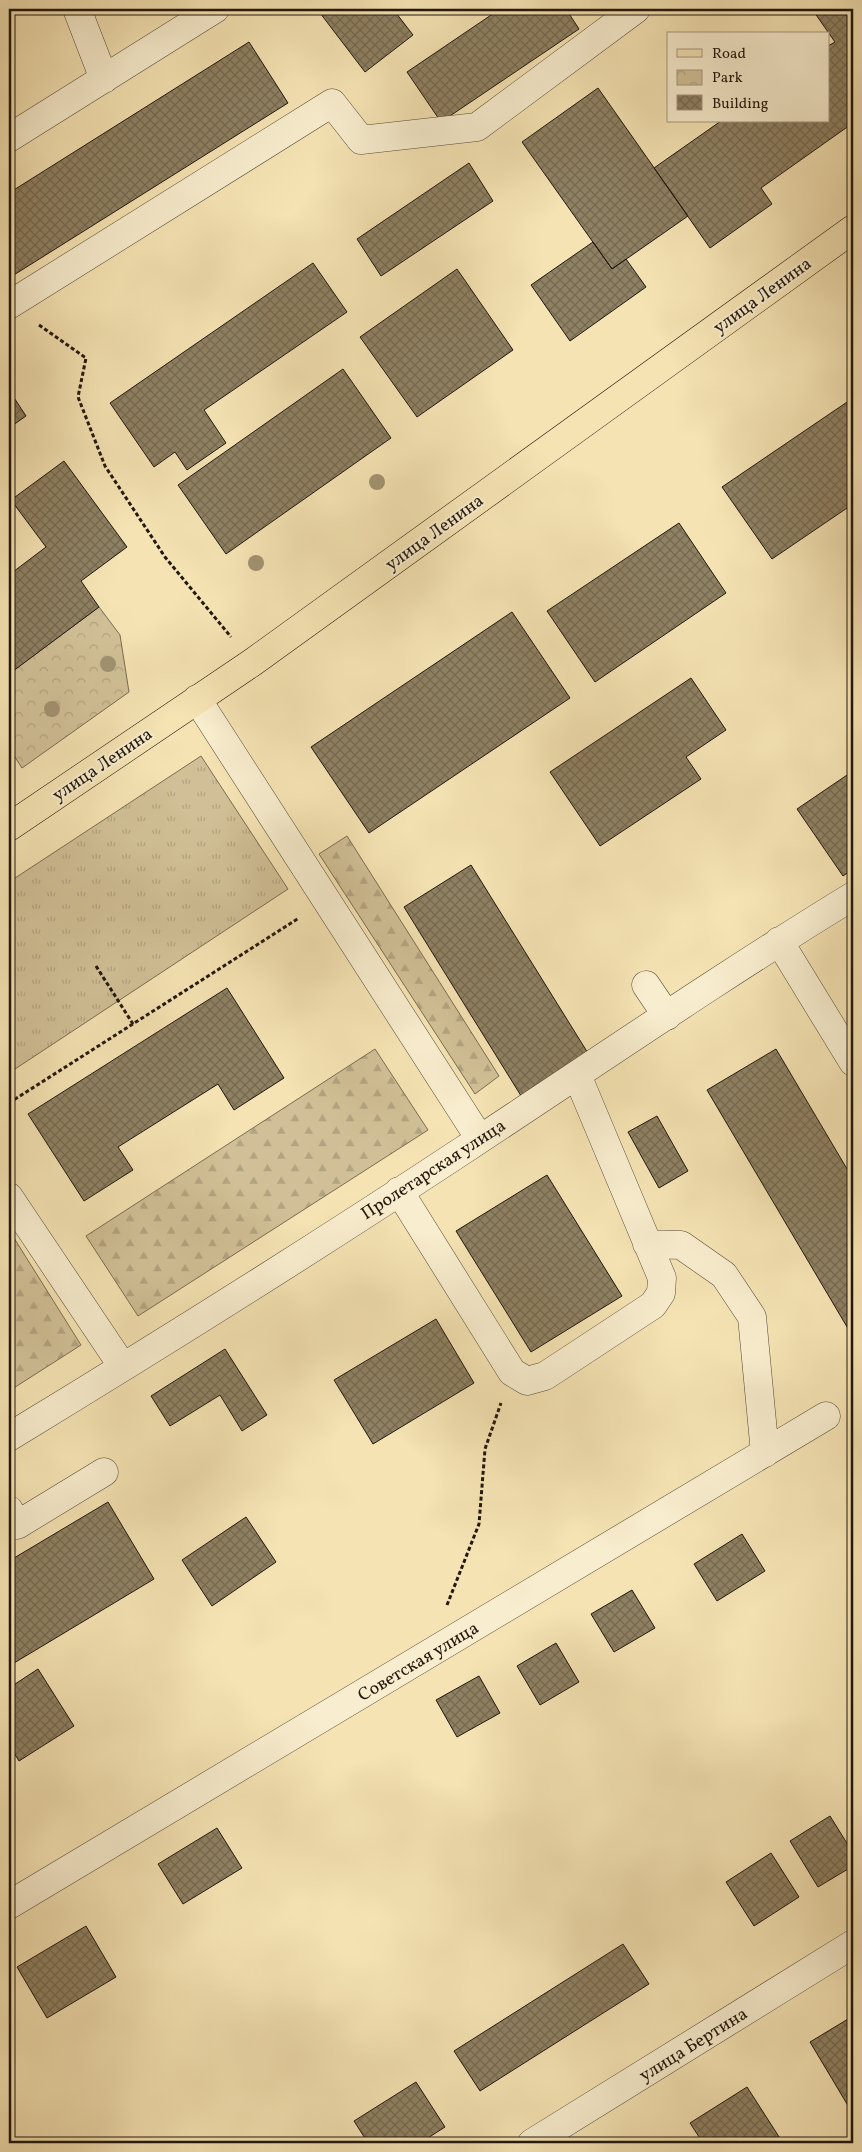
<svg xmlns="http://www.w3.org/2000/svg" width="862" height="2152" viewBox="0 0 862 2152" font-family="Vollkorn,serif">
  <defs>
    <pattern id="grass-tufts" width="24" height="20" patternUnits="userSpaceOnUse" patternTransform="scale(1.25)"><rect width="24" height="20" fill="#d1c097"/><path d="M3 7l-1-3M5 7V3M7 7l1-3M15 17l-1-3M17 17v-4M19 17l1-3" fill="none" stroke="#b3a481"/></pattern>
    <pattern id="forest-firs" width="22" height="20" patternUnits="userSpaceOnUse" patternTransform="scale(1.25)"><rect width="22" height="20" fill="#d1c097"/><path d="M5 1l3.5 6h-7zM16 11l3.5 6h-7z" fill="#b3a481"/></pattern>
    <pattern id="park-crowns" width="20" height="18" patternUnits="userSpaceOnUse" patternTransform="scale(1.25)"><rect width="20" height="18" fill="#d1c097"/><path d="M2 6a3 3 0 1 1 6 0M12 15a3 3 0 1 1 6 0" fill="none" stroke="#b3a481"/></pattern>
    <pattern id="building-cross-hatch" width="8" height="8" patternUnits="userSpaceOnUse" patternTransform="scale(1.25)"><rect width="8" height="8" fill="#8f8163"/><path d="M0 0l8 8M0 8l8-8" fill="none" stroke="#746950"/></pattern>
  </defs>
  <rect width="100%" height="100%" fill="#f5e3b3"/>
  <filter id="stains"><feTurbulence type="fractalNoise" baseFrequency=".004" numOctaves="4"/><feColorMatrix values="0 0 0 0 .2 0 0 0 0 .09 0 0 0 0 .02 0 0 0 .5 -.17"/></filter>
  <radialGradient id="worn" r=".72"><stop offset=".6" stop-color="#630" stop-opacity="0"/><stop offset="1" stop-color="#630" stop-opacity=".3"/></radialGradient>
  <path fill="url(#grass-tufts)" stroke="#796c52" d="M201,756L288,889L9,1073V882Z"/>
  <path fill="url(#forest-firs)" stroke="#796c52" d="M347,836L499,1076L475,1094L319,854Z
    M375,1049L428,1130L138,1316L86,1236Z
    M9,1230L81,1345L9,1391Z"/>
  <path fill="url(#park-crowns)" stroke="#796c52" d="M99,607L120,635L129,692L22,768L9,748V674Z"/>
  <path fill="url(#building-cross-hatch)" stroke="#21170c" d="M317,9H393L413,35L365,72Z
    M500,9H566L579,29L441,122L407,72Z
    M812,9H853V123L761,188L772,204L710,248L654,168L721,121H828V46L835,42Z
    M249,42L288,103L9,278V193Z
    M598,88L688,216L612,269L522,142Z
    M469,163L493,201L381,276L357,239Z
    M593,242L612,269L626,259L646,287L570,341L531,285Z
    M313,263L347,312L204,410L226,443L187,470L175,452L154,467L110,403Z
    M457,269L513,350L417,417L360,337Z
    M343,369L391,438L226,554L178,485Z
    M9,390L26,416L9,428Z
    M853,398V504L772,559L722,487Z
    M64,461L127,547L81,581L99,607L9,674V575L46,547L11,500Z
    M679,523L726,593L595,682L547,611Z
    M512,612L570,698L369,833L311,747Z
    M691,678L726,730L686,757L701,779L600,846L550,772Z
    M853,771V869L843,876L797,809Z
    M471,865L591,1058L523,1099L404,907Z
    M227,988L284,1078L234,1110L218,1084L118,1147L133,1170L84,1201L28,1114Z
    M776,1049L853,1179V1337L707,1090Z
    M657,1116L688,1171L659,1188L628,1132Z
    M547,1175L622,1296L531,1352L456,1231Z
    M436,1319L474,1383L373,1444L334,1380Z
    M225,1349L267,1415L242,1431L220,1395L170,1426L151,1396Z
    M108,1502L154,1579L9,1666V1561Z
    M246,1517L276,1562L212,1606L182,1560Z
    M742,1534L765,1571L717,1601L694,1564Z
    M632,1590L655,1628L614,1652L591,1614Z
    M556,1643L579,1682L540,1705L517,1666Z
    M38,1669L74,1726L19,1761L9,1745V1688Z
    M479,1676L500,1713L457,1737L436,1700Z
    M830,1816L853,1853V1866L818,1887L790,1841Z
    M217,1828L242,1868L183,1904L158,1864Z
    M771,1853L799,1897L754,1926L726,1882Z
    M86,1926L116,1977L47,2018L17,1967Z
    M623,1944L649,1984L480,2091L454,2051Z
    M853,2016V2114L810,2042Z
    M416,2082L445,2127L420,2143H368L354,2121Z
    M747,2087L783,2143H703L690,2123Z"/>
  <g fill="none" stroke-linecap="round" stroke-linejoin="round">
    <defs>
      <path id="minor" d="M77,9L104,79
        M9,138L215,9
        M9,305L332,103L361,140L477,127L636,9
        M197,699L480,1139
        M779,941L853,1062
        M646,985L667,1016
        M399,1191L512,1372L527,1381L545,1376L653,1305L661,1293L662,1278L577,1075
        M9,1197L123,1367
        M647,1244L681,1245L724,1275L752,1317L765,1453
        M9,1437C162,1344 315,1248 465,1149C594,1064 722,976 853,896
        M9,1510L17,1525L104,1472
        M9,1905L826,1416
        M532,2143L853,1944"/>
      <path id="major" d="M9,827L253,662L853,229"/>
    </defs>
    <use href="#minor" stroke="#564a36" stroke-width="29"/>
    <use href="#major" stroke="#21170c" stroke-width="29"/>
    <path stroke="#21170c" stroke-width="3" stroke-dasharray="4 2.5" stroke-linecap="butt" d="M39,325L86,358L78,397L105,466L165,557L231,637
      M96,966L133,1024
      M9,1103L299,918
      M447,1605L479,1524L485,1449L501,1403"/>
    <use href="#minor" stroke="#f8edce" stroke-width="28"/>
    <use href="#major" stroke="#f5e3b3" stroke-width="28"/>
  </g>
  <g fill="#a29372">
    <circle cx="377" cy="482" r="8"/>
    <circle cx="256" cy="563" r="8"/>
    <circle cx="108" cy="664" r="8"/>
    <circle cx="52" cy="709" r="8"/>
  </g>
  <g text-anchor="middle" stroke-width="4" stroke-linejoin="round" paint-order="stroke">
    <g font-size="18" fill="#21170c" stroke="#f8edce">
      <text transform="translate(762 295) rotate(-36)" y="6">улица Ленина</text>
      <text transform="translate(434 532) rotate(-36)" y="6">улица Ленина</text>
      <text transform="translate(102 764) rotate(-34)" y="6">улица Ленина</text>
      <text transform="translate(433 1169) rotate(-33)" y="6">Пролетарская улица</text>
      <text transform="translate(418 1661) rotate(-31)" y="6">Советская улица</text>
      <text transform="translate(693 2044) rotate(-32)" y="6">улица Бертина</text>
    </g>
  </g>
  <rect width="862" height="2152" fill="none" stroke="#f5e3b3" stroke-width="30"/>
  <rect x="10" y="10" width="842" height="2132" fill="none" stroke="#21170c" stroke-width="2.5"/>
  <rect x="15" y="15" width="832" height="2122" fill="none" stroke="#21170c"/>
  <rect x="667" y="32" width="162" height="90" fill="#f8edce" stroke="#a29780"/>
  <rect x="677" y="49" width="25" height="8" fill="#f5e3b3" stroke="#a29780"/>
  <text x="712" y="58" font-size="15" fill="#21170c">Road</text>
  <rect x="677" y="70" width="25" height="15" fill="url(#park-crowns)" stroke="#a29780"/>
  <text x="712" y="82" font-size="15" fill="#21170c">Park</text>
  <rect x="677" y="95" width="25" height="15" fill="url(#building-cross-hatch)" stroke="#a29780"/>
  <text x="712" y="108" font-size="15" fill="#21170c">Building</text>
  <rect width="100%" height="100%" filter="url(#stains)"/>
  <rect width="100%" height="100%" fill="url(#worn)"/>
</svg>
